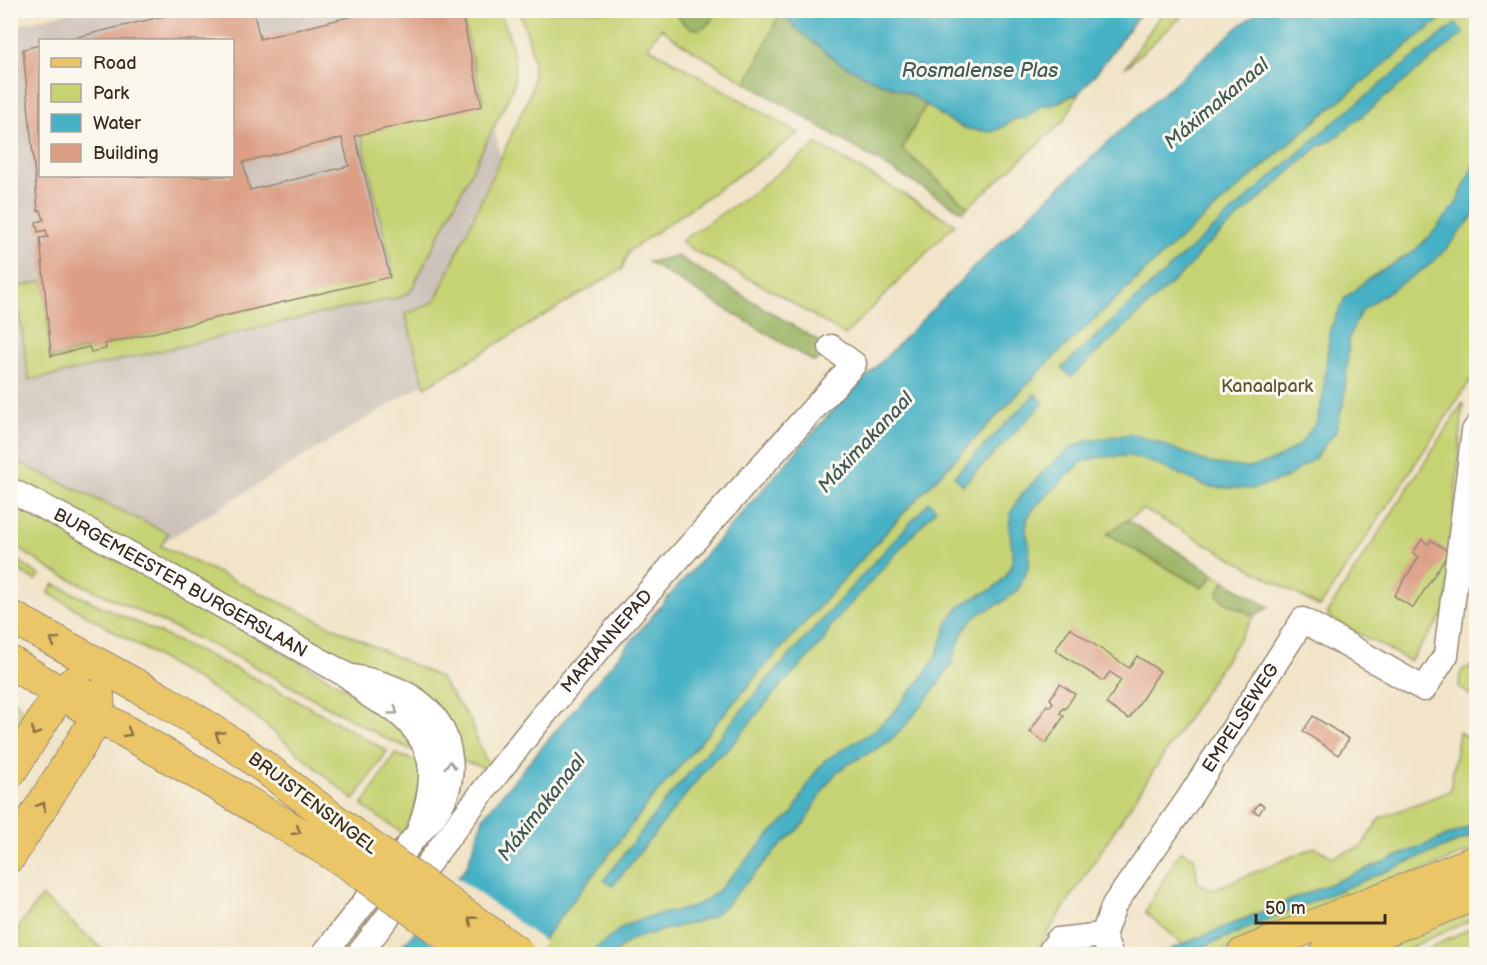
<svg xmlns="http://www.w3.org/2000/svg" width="1487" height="965" viewBox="0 0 1487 965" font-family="'Balsamiq Sans',sans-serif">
  <rect width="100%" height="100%" fill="#fbf7ec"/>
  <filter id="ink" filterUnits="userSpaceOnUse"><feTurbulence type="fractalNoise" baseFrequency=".0167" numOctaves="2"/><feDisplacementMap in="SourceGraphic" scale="12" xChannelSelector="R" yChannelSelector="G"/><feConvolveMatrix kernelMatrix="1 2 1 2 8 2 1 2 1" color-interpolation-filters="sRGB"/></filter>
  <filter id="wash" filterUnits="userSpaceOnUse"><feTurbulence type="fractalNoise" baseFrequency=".008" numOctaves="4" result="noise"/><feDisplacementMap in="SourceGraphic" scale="24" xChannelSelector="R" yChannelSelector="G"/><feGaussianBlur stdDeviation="1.35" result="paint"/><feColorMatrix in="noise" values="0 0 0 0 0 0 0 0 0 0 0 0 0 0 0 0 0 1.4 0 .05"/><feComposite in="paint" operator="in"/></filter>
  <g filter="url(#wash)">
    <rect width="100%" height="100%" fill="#f1e4c8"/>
    <path fill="#cdc2b9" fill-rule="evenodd" d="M77,10L468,11L509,194L627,260L157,546L11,467L10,27ZM40,40H232V176H40Z"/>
    <path fill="#c6d375" stroke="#807e4a" stroke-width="1.5" d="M780,10L781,11L747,83L679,42L661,28L648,47L799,133L629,251L622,269L425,387L405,313L417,310L435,301L522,112C525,105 529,97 531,90C538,64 528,34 519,11H674L679,18L705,27L711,21L717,11Z
      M461,11H500C508,32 518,58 514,82C513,90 508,98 505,105L411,291L401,297L323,313L61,374L29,380L16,287L44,281L51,358L393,273L360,130L483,101Z
      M1163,11H1188L1125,68Z
      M1450,11H1476V372L1320,607L1143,509L1108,534L1202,588L1208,583L1214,574L1225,581L1218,592V596L1225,602L1254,616L1034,954H532L650,801L760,672L910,506L1052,359L1171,247L1314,122Z
      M1079,93L1064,121L968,207L902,149L926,105L950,121L980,130L992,132L1003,127L1014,119L1026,118L1042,105H1053Z
      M817,144L955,224L845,335L773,291L693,250L681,241L748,196Z
      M1463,403L1446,611L1410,661L1333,620L1327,613Z
      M10,458L168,533L161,546L439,677L470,720L479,745L491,770L457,759L333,659L11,481Z
      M10,499L397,717L420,753L385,738L241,659L53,571L11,543Z
      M11,555L40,576L35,580L11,566Z
      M54,584C108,610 163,634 217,660C275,687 332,719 387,751L354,800L250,712L196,679L48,593Z
      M1474,665L1476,666V700L1459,687L1460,675L1462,670Z
      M10,696L21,708L20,730L10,745Z
      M1459,732L1476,743V824L1183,944L1145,912L1180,851L1194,857L1198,883L1212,890L1315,847L1332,857L1361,847L1380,818L1450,791Z
      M395,754L424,763L423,799L404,834L362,806Z
      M1476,834V849L1216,954H1186Z
      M42,896L108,954H11V937Z
      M1476,906V918L1426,940L1399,954H1357Z
      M1476,926V954H1418L1458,934Z"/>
    <path fill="#9cb566" stroke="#6c7042" stroke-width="1.5" d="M674,11H717C702,37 690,34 674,11Z
      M781,11L797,29L869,78L910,94L926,105L902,149L968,207L963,212L747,83Z
      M677,256L832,349L814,362L648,262Z
      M1127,520L1214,574L1203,588L1107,534Z
      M1225,581L1269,607L1254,616L1225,602L1218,596V592Z"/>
    <path fill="#47b1c5" stroke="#416e72" stroke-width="1.5" d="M780,11H1142L1098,71L1079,93L1052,105H1042L1026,118L1014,119L1003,127L992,132L966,129L950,121L910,94L869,78L838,62L797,29Z
      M1259,11H1450L1314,122L1171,247L1052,359L910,506L760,672L650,801L532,954H390L409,939L467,866L484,816L670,595L824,420L972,269L1109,141L1238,27Z
      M1456,23L1464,33L1331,141L1319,146L1201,251L1189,267L1071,377L1062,368L1181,257L1323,131Z
      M1476,159V209L1474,215L1446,249L1427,267L1380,297L1361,312L1350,334L1344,400L1335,433L1314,459L1284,479L1252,489L1209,487L1153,463L1130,456L1099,457L1082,462L1035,507L1028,517L1026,530L1030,549L1028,569L1018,590L1001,603L979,614L970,623L963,632L951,664L937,686L906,725L893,738L880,747L847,765L836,773L825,787L804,824L781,845L724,907L711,917L696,922L656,932L631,940L613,954H589L624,926L651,916L690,908L704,901L717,892L771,833L792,814L812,777L825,760L872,732L893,713L924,675L937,655L948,622L958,608L971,599L993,589L1006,576L1012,562V548L1009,528L1011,512L1021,495L1046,469L1072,447L1088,440L1132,434L1160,443L1209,463L1248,468L1275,460L1300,444L1316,423L1323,396L1330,329L1345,298L1368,279L1414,251L1431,235L1456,204Z
      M1035,394L1044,403L963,485L954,476Z
      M929,502L936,509L831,626L823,642L778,689L727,751L715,758L613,886L604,880L661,806L768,679Z
      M1476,824V834L1186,954H1159Z"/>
    <path fill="#f1e4c8" d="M455,876L545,942L536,954H449L414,928Z"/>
    <g id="blocks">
      <path fill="#dc9f85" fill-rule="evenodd" d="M189,10H253L260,39L376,10H461L482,106L355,136L390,277L105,344L106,349L91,352L89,347L51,356L40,238L48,237L46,230L38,232L36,222L44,220L41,210L38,211L23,49L40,45V176H232V40H65ZM342,138L349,166L250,190L243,162Z
        M1422,539L1428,544L1431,540L1449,552L1413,608L1394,596L1419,557L1413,553Z
        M1070,628L1129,668L1137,656L1160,671L1129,719L1106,704L1121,680L1110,672L1103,681L1055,650Z
        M1060,684L1075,694L1065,709L1063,708L1060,713L1064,716L1046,743L1030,732L1047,705L1050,707L1053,702L1050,699Z
        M1313,716L1349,739L1338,755L1303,731Z
        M1259,803L1264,806L1259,814L1253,811Z"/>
    </g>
  </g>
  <g filter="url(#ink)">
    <use href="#blocks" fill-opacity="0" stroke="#968773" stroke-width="1.5"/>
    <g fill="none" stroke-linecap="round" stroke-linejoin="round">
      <defs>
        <g id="minor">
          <path id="s1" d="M10,490L67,519L348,676C355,682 362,689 369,695C378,701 388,705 397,712C442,748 435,785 418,834"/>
          <path d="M324,954C353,917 382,880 411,842C422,828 437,816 444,799C449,787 452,771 450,758C444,705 400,685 353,677"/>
          <path id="s2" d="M359,954C425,870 487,782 556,700C652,585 754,475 854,364L831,347"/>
          <path d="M1049,954L1058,940L1103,935"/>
          <path id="s3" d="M1110,954L1103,935L1114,905L1187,801L1303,620L1424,689L1446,655L1474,431L1476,428"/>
        </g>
        <path id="major" d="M10,616L161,699L209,728L244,752L368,845
          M10,662C123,733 240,795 352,866
          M10,772L60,693L75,682
          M10,856L99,715L98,696
          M1243,954L1476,861
          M1326,954L1476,894"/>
      </defs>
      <use href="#minor" stroke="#968773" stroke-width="27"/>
      <use href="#major" stroke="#968773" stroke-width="34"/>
      <use href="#minor" stroke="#fff" stroke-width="24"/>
      <use href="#major" stroke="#ebc669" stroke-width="32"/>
      <defs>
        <path id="major-bridge" d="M368,845L519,954
          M352,866L473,954"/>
      </defs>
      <use href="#major-bridge" stroke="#968773" stroke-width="34" stroke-linecap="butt"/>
      <use href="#major-bridge" stroke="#ebc669" stroke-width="32"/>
    </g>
    <defs><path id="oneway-chevron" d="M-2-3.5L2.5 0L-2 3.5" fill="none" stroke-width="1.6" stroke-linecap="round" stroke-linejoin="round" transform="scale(1.5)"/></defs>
    <g stroke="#8a7040">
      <use href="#oneway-chevron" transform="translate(54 641) rotate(-151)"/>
      <use href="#oneway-chevron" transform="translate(35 732) rotate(122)"/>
      <use href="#oneway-chevron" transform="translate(128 733) rotate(31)"/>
      <use href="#oneway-chevron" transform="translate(219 735) rotate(-146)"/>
      <use href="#oneway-chevron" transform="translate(42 806) rotate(-58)"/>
      <use href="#oneway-chevron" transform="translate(297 831) rotate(30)"/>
      <use href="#oneway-chevron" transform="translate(472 920) rotate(-144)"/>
    </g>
    <g stroke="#a79f9a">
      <use href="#oneway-chevron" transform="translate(394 711) rotate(36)"/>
      <use href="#oneway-chevron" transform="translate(450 765) rotate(-90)"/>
    </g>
  </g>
  <g text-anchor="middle" stroke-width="6" stroke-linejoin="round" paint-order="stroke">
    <g font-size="18" fill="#5e5434" stroke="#fbf7ec">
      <text x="1267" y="392">Kanaalpark</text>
    </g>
    <g font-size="18" fill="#3b2a1e" stroke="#fbf7ec">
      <text dy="6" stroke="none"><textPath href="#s1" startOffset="194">BURGEMEESTER BURGERSLAAN</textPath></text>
      <text dy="6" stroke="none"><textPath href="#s2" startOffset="399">MARIANNEPAD</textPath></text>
      <text dy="6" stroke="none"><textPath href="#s3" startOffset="278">EMPELSEWEG</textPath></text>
      <text transform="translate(313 803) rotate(37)" y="6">BRUISTENSINGEL</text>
    </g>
    <g font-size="20" font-style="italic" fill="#3f5958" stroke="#fbf7ec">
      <text x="980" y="77">Rosmalense Plas</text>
      <text transform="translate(1216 103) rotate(-40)" y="7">Máximakanaal</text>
      <text transform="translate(865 442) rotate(-47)" y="7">Máximakanaal</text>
      <text transform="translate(541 807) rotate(-52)" y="7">Máximakanaal</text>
    </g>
  </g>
  <rect width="1487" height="965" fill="none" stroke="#fbf7ec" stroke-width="36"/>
  <rect x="39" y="39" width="195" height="138" fill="#fbf7ec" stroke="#aea59a" stroke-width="1.5"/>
  <rect x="51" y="58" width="30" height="9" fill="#ebc669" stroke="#aea59a" stroke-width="1.5"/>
  <text x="93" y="69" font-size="18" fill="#3b2a1e">Road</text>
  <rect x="51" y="84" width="30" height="18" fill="#c6d375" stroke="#aea59a" stroke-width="1.5"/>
  <text x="93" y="99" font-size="18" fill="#3b2a1e">Park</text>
  <rect x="51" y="114" width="30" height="18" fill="#47b1c5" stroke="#aea59a" stroke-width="1.5"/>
  <text x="93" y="129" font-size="18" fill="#3b2a1e">Water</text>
  <rect x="51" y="144" width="30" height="18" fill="#dc9f85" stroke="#aea59a" stroke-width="1.5"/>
  <text x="93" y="159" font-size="18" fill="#3b2a1e">Building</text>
  <path d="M1256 914v9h129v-9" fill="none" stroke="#3b2a1e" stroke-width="3"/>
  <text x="1265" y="914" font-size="18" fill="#3b2a1e" stroke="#fbf7ec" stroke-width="4.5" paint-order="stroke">50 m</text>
</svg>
